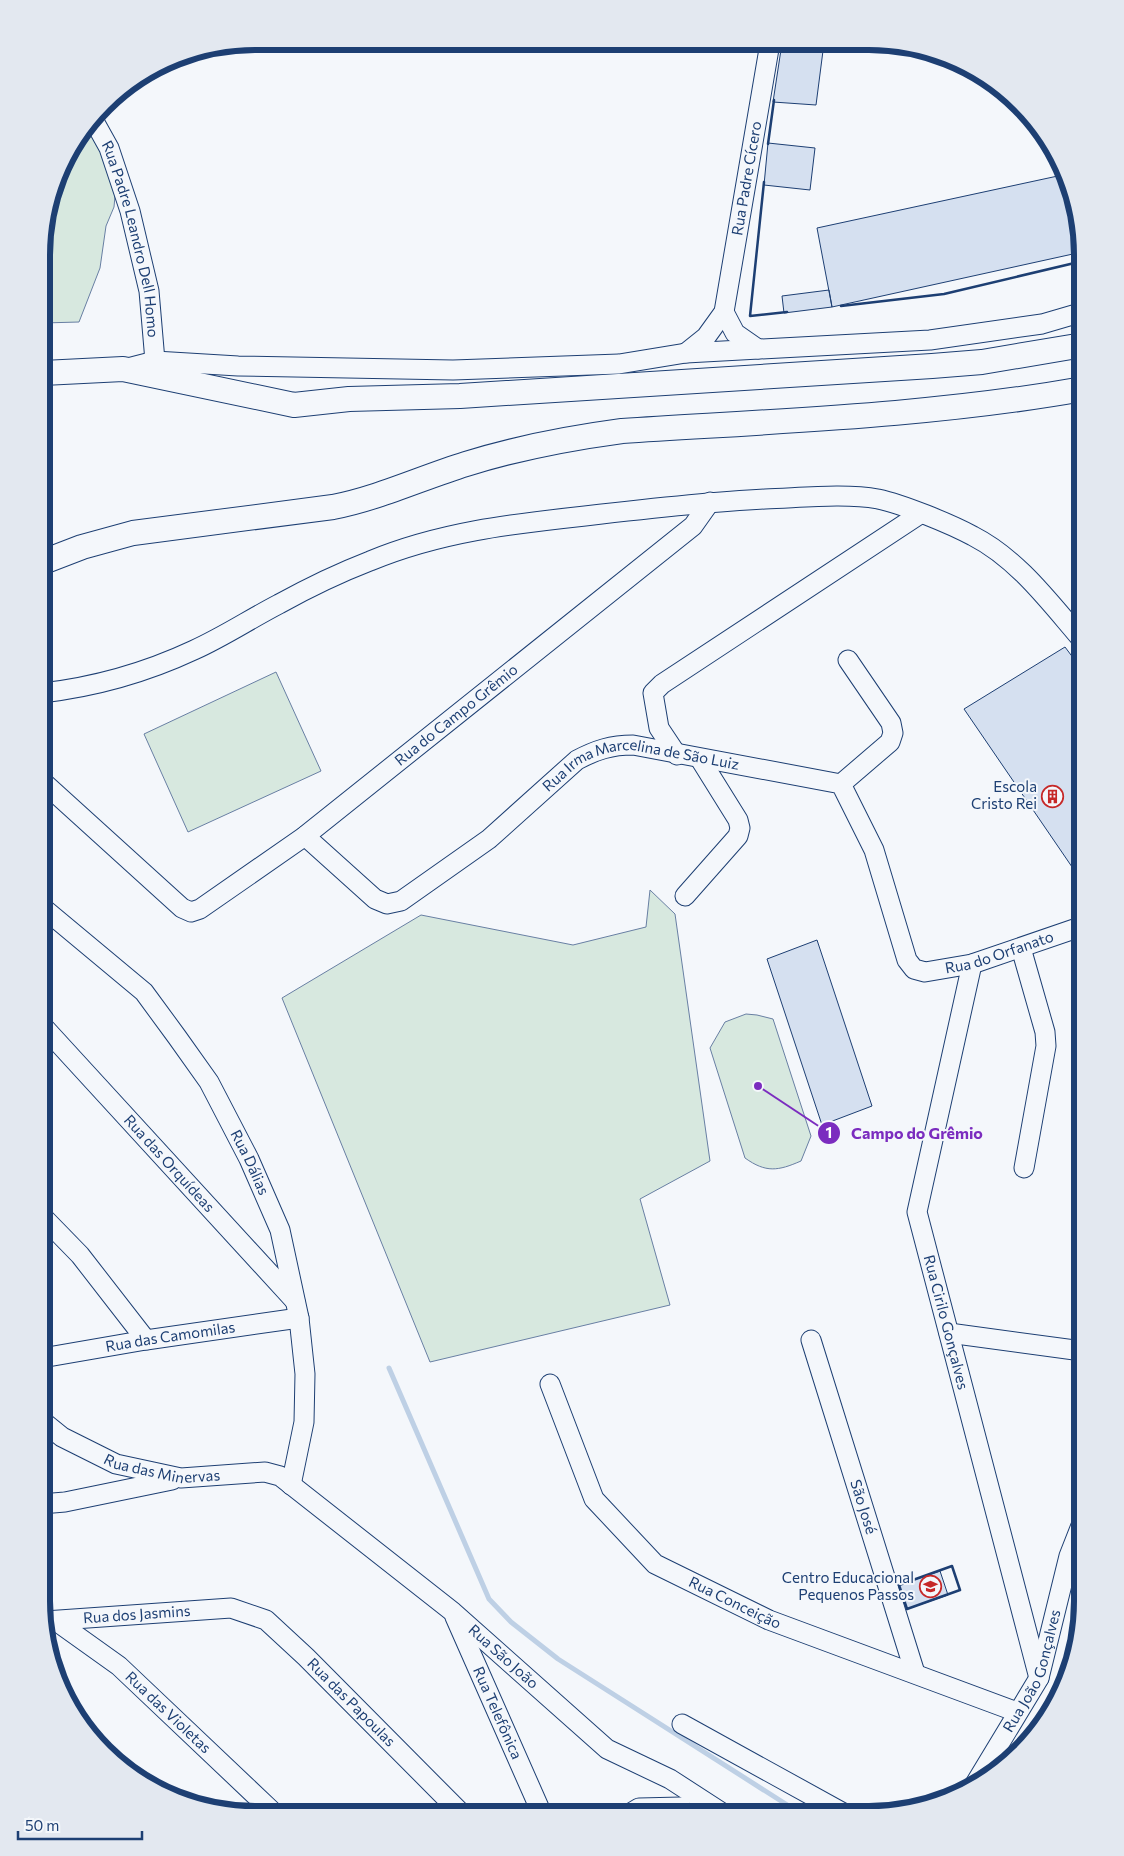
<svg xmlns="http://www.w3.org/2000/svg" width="1124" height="1856" viewBox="0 0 1124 1856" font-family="Commissioner,sans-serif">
  <rect width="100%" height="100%" fill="#f4f7fb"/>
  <path fill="#d7e8df" stroke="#687fa3" d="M88,127L104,154L115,196L114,207L106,226L100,268L79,322L43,323V227L63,160Z
    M276,672L321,771L188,832L144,734Z
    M650,890L675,914L710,1161L640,1199L670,1305L430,1362L282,998L421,915L573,945L646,927Z
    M746,1014L757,1015L773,1019L811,1136L801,1161C778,1171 766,1173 745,1158L710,1048L725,1022Z"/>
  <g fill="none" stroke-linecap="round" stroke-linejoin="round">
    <path stroke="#bed0e5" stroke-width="5" d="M389,1368L489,1599L511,1622L558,1659L803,1815"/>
  </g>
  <path fill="#d5e0f0" stroke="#1d3f73" d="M782,43H824L816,105L773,102Z
    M768,143L815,148L810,190L764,185Z
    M1067,174L1082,252L832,307L817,228Z
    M829,290L832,307L784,313L782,296Z
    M1065,647L1083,671V883L964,709Z
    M817,940L872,1106L822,1125L767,959Z
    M940,1571L948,1595L907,1609L899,1585Z"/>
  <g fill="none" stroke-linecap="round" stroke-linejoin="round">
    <defs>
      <g id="minor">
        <path id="s1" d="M94,121L109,148L130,211L149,291L155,361"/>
        <path d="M724,312L735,333L758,349"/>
        <path id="s2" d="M686,353L706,337L724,312L770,43"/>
        <path d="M124,369L155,361L238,366L453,370L619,364L686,353L930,340L1042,324L1083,312"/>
        <path d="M42,693C94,687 147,672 194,650C223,637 250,619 279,604C308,588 339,573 370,561C440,532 511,524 585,516C645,509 705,502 765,499C799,498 845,493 878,499C902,504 951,524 973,536C1018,559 1050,603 1083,641"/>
        <path d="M677,755L659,728L653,693L662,684L920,514"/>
        <path id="s3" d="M42,781L182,908L191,912L200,909L305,836L693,526L710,502"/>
        <path d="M841,784L890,742L893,733L891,723L848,660"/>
        <path id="s4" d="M305,836L375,899L387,904L401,901L489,839L577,760C596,750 611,745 633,745L841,784L874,850L907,960L914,969L925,972L972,964L1083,926"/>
        <path d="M685,896L738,836L740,828L738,820L700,759"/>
        <path id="s5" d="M42,907L144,992L177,1037L209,1082L249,1159L280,1230L299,1318L305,1374L304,1422L291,1485"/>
        <path d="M1021,948L1045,1032L1046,1046L1024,1168"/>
        <path id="s6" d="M972,964L917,1212L1039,1678"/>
        <path id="s7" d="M42,1025L295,1301"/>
        <path d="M42,1216L80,1255L146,1340"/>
        <path d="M949,1333L1082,1351"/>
        <path id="s8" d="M811,1340L915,1673"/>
        <path id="s9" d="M42,1358L146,1340L299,1318"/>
        <path id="s10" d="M550,1384L594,1499L655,1564L769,1620L1017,1712"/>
        <path id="s11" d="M41,1420L62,1437L116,1464L181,1478L265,1472L280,1476L453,1612L607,1749L670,1779L724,1814"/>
        <path d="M41,1504L65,1502L172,1480"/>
        <path id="s12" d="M455,1617L542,1814"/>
        <path id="s13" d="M45,1621L231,1608L266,1620L306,1657L462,1814"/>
        <path id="s14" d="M56,1621L119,1666L274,1813"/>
        <path d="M682,1724L847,1815"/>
        <path id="s15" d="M975,1784L1039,1678L1069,1556L1082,1523"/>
        <path d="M629,1814L639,1808L681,1807"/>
      </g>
      <path id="major" d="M43,373L123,369L294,405L349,399L460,396L932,366L982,362L1083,345
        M43,562L82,547L133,533L333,507C379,498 421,478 466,464C517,448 570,438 622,431C776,421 931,416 1083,389"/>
    </defs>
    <use href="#minor" stroke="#1d3f73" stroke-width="21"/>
    <use href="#major" stroke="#1d3f73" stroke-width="26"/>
    <use href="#minor" stroke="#f4f7fb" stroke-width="19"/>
    <use href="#major" stroke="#f4f7fb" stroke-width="24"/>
    <path stroke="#1d3f73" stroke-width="2.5" d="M768,144L774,100
      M764,182L750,316L787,312
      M841,306L944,294L1083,261
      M952,1566L960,1590L907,1609L899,1585Z"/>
  </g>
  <defs>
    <symbol id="building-ring" viewBox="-11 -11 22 22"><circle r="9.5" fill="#f4f7fb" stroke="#c62828" stroke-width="1.5"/><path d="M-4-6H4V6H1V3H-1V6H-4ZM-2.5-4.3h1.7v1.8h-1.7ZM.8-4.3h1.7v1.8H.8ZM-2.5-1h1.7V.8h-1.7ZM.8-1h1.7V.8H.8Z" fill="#c62828"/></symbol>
    <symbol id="school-ring" viewBox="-11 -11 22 22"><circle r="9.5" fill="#f4f7fb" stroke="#c62828" stroke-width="1.5"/><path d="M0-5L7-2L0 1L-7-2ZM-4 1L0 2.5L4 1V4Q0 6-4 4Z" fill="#c62828"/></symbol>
  </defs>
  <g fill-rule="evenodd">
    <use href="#building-ring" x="1040" y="784" width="25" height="25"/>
    <use href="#school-ring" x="918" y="1574" width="25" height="25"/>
  </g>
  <g text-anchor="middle" stroke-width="4" stroke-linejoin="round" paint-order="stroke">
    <g font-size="15" fill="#1d3f73" stroke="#f4f7fb">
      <text dy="5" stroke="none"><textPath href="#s2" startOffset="192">Rua Padre Cícero</textPath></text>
      <text dy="5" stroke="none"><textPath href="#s1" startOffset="125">Rua Padre Leandro Dell Homo</textPath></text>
      <text dy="5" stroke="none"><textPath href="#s3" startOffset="530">Rua do Campo Grêmio</textPath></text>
      <text dy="5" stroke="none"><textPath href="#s4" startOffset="409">Rua Irma Marcelina de São Luiz</textPath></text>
      <text dy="5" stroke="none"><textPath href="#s4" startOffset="906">Rua do Orfanato</textPath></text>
      <text dy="5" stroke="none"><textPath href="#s5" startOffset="334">Rua Dálias</textPath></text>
      <text dy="5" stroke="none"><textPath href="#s7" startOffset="188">Rua das Orquídeas</textPath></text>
      <text dy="5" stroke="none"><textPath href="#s6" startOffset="368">Rua Cirilo Gonçalves</textPath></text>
      <text dy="5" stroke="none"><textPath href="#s9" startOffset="130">Rua das Camomilas</textPath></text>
      <text dy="5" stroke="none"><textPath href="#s11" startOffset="134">Rua das Minervas</textPath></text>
      <text dy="5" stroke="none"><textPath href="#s8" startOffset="175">São José</textPath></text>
      <text dy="5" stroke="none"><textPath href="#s10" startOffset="301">Rua Conceição</textPath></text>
      <text dy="5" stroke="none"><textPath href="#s13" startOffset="92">Rua dos Jasmins</textPath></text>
      <text dy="5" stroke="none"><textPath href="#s11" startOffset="541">Rua São João</textPath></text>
      <text dy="5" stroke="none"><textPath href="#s15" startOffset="128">Rua João Gonçalves</textPath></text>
      <text dy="5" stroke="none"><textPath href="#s13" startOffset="342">Rua das Papoulas</textPath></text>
      <text dy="5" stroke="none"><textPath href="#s14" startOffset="145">Rua das Violetas</textPath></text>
      <text dy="5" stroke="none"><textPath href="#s12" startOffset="105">Rua Telefônica</textPath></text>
    </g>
    <g font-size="15" fill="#1d3f73" stroke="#f4f7fb" text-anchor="end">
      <text x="1037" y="792">Escola<tspan x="1037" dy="17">Cristo Rei</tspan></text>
      <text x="914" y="1583">Centro Educacional<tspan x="914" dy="17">Pequenos Passos</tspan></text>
    </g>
  </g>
  <path d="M0 0H1124V1856H0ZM255 50H869A205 205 0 0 1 1074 255V1601A205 205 0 0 1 869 1806H255A205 205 0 0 1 50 1601V255A205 205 0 0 1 255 50Z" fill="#e3e8f0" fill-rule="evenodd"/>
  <path fill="none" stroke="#1d3f73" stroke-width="6" d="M255 50H869A205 205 0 0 1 1074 255V1601A205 205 0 0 1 869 1806H255A205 205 0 0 1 50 1601V255A205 205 0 0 1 255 50Z"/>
  <path fill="none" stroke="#7b2cbf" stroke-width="2" d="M758 1086L829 1133"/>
  <g fill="#7b2cbf" stroke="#f4f7fb" stroke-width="2">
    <circle cx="758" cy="1086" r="5"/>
    <circle cx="829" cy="1133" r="12"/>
  </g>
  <g font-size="15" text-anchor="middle" font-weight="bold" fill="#fff">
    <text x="829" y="1138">1</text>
  </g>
  <g font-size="16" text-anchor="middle" font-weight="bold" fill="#7b2cbf" stroke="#f4f7fb" stroke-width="4" stroke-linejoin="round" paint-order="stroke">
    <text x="917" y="1139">Campo do Grêmio</text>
  </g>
  <path d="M18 1831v8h124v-8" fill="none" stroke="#1d3f73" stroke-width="2.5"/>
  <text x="25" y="1831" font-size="15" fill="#1d3f73" stroke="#f4f7fb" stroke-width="4" paint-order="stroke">50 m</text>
</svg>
